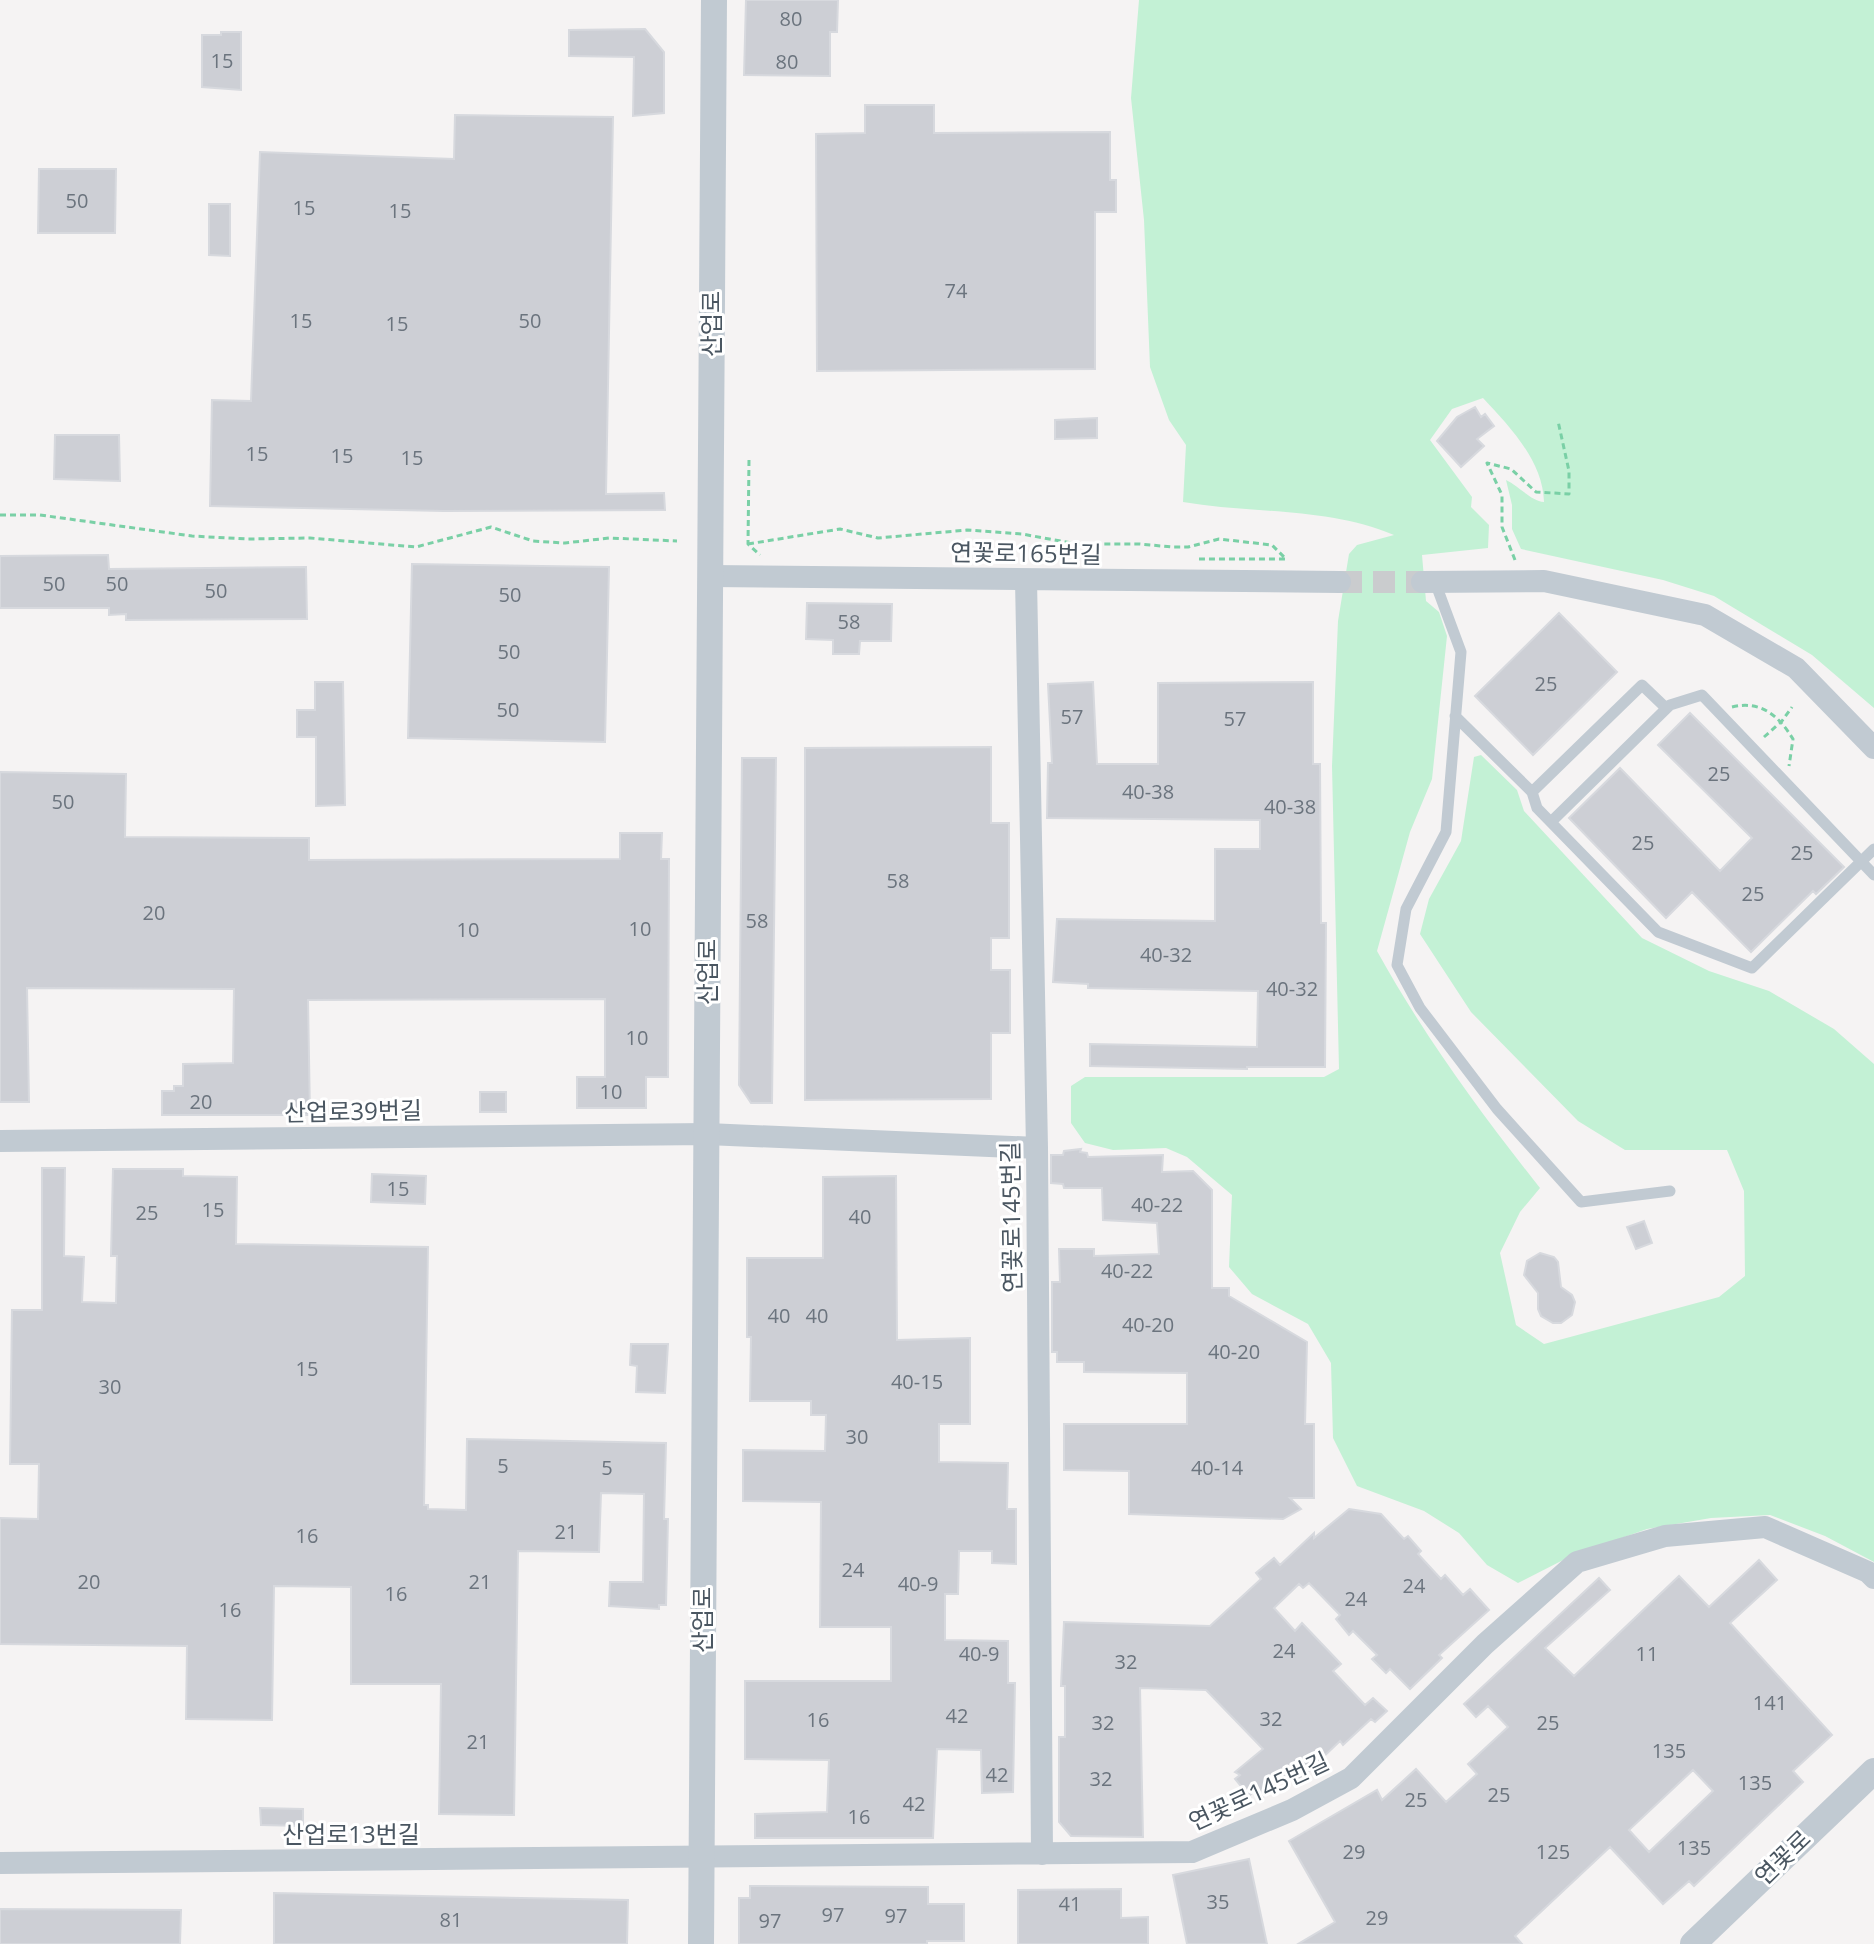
<svg xmlns="http://www.w3.org/2000/svg" width="1874" height="1944" viewBox="0 0 1874 1944" font-family="'Open Sans','Noto Sans KR',sans-serif">
  <rect width="100%" height="100%" fill="#f5f3f3"/>
  <path fill="#c3f1d5" d="M1139,0H1874V708L1812,655L1714,596L1663,580L1521,549L1512,529V505L1506,480C1519,486 1531,501 1544,502C1543,461 1510,427 1483,398L1452,409L1430,440L1472,497L1471,507L1489,525L1488,548L1422,555L1426,601L1439,612L1447,636L1432,779L1410,832L1377,951C1424,1036 1480,1112 1540,1188L1520,1212L1500,1253L1516,1325L1544,1344L1719,1297L1745,1276L1744,1191L1727,1150H1625L1578,1121L1471,1012L1420,934L1429,899L1461,841L1474,757L1481,755L1517,790L1524,811L1642,938L1709,971L1769,991L1834,1029L1874,1064V1562L1825,1536L1770,1515L1711,1518L1647,1529L1571,1556L1518,1583L1487,1565L1459,1533L1424,1511L1357,1486L1333,1438L1331,1363L1308,1324L1252,1294L1229,1267L1232,1195L1187,1157L1166,1148L1113,1150L1085,1143L1071,1123V1086L1085,1077H1324L1339,1069L1332,766L1338,621L1349,554L1357,545L1394,535C1327,507 1254,514 1183,502L1186,445L1169,420L1150,367L1144,220L1131,98Z"/>
  <path fill="#cdcfd5" stroke="#d7d9de" stroke-width="2" fill-rule="evenodd" d="M746,0H838L837,32H830V76L744,75Z
    M645,29L664,52V113L633,116L634,57L569,56V30Z
    M221,32H241V90L202,87V35H221Z
    M865,105H934V133L1110,132V180H1116V212H1095V369L817,371L816,134L865,133Z
    M455,115L613,117L606,494L664,493L665,510L444,511L210,506L212,400L251,401L260,152L454,159Z
    M39,169H116L115,233H38Z
    M209,204H230V256L209,255Z
    M1475,407L1481,417L1485,414L1494,426L1477,439L1484,446L1461,467L1437,441L1457,417Z
    M1097,418V438L1055,439V420Z
    M55,435H119L120,481L54,479Z
    M108,555L109,569L306,567L307,619L126,620V614L109,615V608H0V556Z
    M412,564L609,567L605,742L408,738Z
    M807,603L892,604L891,641H860L859,654H833V640L806,639Z
    M1559,613L1617,672L1533,755L1475,696Z
    M315,682H343L345,805L316,806V737H297V710H315Z
    M1093,682L1097,764H1158V683L1313,682V764H1320L1321,923H1326L1325,1067H1247V1069L1090,1066V1044L1257,1047L1258,991L1088,988V984L1053,982L1057,919L1215,921V849H1260V820L1047,818L1048,763H1052L1048,684Z
    M1690,713L1844,867L1816,894L1813,891L1751,952L1692,892L1666,918L1569,818L1620,768L1720,871L1752,838L1658,745Z
    M991,747V823H1009V938H991V970H1010V1033H991V1099L805,1100V748Z
    M742,758H776L772,1103H751L739,1085Z
    M0,772L126,774L125,837L309,838V860L620,859V833H662L661,859H669L668,1077H646V1108H577V1077H605V999L308,1000L310,1115H162V1091H174V1086H183V1064L233,1063L234,989L27,988L29,1102H0Z
    M480,1092H506V1112H480Z
    M1081,1149L1080,1152L1087,1153L1088,1157L1163,1155L1162,1172L1193,1171L1212,1190V1288H1229V1296L1307,1342L1305,1424H1314V1498H1290L1301,1509L1283,1519L1129,1514V1471L1064,1470V1424H1187V1373L1084,1372V1362H1057V1352H1052V1282H1060L1059,1249H1094V1256L1159,1254L1157,1223L1103,1220L1102,1188H1064L1063,1184L1051,1183V1155H1063L1064,1151Z
    M42,1168H65L64,1256L84,1257L82,1302L116,1303L117,1256H111L113,1169H183V1176L237,1177L236,1244L428,1247L424,1505H428V1509L466,1510L467,1439L666,1443L664,1519H668L666,1605H659V1609L609,1606L610,1582H643L644,1494L601,1493L599,1552L518,1551L514,1815L439,1814L441,1684H351V1587L274,1586L272,1720L186,1719L187,1646L0,1644V1518L38,1519L39,1464H10L12,1310H42Z
    M372,1174L426,1176L425,1204L371,1202Z
    M896,1176L897,1340L970,1338V1424H939V1462L1008,1463L1007,1509H1016V1564L992,1563V1551H959L958,1594H945V1640L1008,1641V1683H1015L1013,1792L982,1793L981,1750L937,1749L933,1838H755V1814L827,1812L829,1760L745,1759V1681H891V1627H820L821,1502L743,1501V1450L825,1451L826,1415H811V1401H750L751,1337H747V1258H823V1177Z
    M1644,1221L1652,1243L1636,1249L1627,1227Z
    M1540,1253L1554,1257L1558,1262L1561,1287L1572,1295L1575,1302L1572,1315L1561,1323H1553L1541,1316L1538,1309V1293L1524,1275L1527,1261Z
    M631,1344H668L665,1393L636,1392L637,1366L630,1365Z
    M1349,1509L1381,1514L1404,1539L1408,1536L1421,1551L1418,1554L1441,1579L1445,1575L1463,1595L1470,1589L1489,1610L1439,1655L1442,1658L1410,1689L1390,1669L1386,1673L1372,1659L1377,1655L1353,1631L1349,1635L1336,1619L1340,1615L1309,1583L1303,1588L1299,1584L1274,1608L1295,1631L1302,1623L1341,1664L1333,1671L1365,1705L1373,1698L1387,1711L1375,1722L1371,1719L1343,1745L1340,1741L1296,1783L1287,1774L1262,1798L1255,1790L1249,1796L1235,1779L1240,1775L1235,1772L1263,1749L1206,1690L1140,1688L1143,1837L1071,1836L1059,1822V1737H1065V1686H1061L1064,1622L1210,1626L1261,1579L1256,1573L1274,1558L1280,1565L1314,1533V1538Z
    M1759,1560L1777,1580L1730,1623L1832,1735L1793,1771L1803,1782L1694,1886L1689,1881L1663,1904L1610,1847L1515,1936L1522,1944H1298L1335,1922L1289,1841L1377,1790L1382,1800L1416,1769L1446,1802L1477,1774L1468,1764L1508,1727L1488,1706L1476,1717L1464,1704L1599,1578L1610,1590L1545,1648L1574,1676L1679,1576L1709,1607ZM1693,1770L1713,1791L1649,1852L1629,1830Z
    M260,1808L303,1809V1826L261,1825Z
    M1249,1859L1267,1944H1187L1173,1875Z
    M750,1886L928,1887V1904H964V1941H927V1944H739V1898H750Z
    M1121,1889V1918L1148,1917V1944H1018V1890Z
    M274,1893L628,1900L627,1944H274Z
    M0,1909L181,1910L180,1944H0Z"/>
  <g fill="none" stroke-linecap="round" stroke-linejoin="round">
    <path stroke="#caccce" stroke-width="22" stroke-dasharray="22 11" stroke-linecap="butt" d="M1340,582H1422"/>
    <path stroke="#7ad0a6" stroke-width="3" stroke-dasharray="6 4" stroke-linecap="butt" d="M749,460L748,544L760,555
      M0,515H40L192,536L248,539L310,538L416,547L491,527L533,541L565,543L609,538L677,541
      M748,544L840,529L878,538L967,530L1022,534L1077,544H1140L1172,547H1188L1219,539L1272,545L1286,559H1199
      M1515,560L1502,527V495L1487,463L1511,469L1536,492L1569,494V471L1558,421
      M1732,707C1761,700 1779,716 1793,739L1789,766
      M1764,737L1782,721L1792,707"/>
    <path stroke="#c1cad2" stroke-width="11" d="M1435,582L1461,652L1446,832L1406,909L1397,965L1420,1008L1497,1109L1581,1202L1670,1191
      M1455,716L1532,792L1537,808L1658,932L1752,968L1874,849
      M1532,792L1642,685L1666,708
      M1551,822L1670,705L1702,695L1874,875"/>
    <path stroke="#c1cad2" stroke-width="22" d="M711,576L1340,582
      M1026,580L1037,1148L1042,1854
      M1422,582L1544,581L1705,615L1796,668L1874,748
      M0,1141L707,1134L1037,1148
      M0,1863L1192,1852L1292,1810L1351,1778L1485,1644L1577,1562L1665,1536L1765,1527L1868,1572L1874,1578"/>
    <path stroke="#c1cad2" stroke-width="26" d="M701,1944L714,0
      M1693,1944L1874,1771"/>
  </g>
  <g text-anchor="middle" stroke-width="6" stroke-linejoin="round" paint-order="stroke">
    <g font-size="20" fill="#6b747e">
      <text x="791" y="26">80</text>
      <text x="222" y="68">15</text>
      <text x="787" y="69">80</text>
      <text x="77" y="208">50</text>
      <text x="304" y="215">15</text>
      <text x="400" y="218">15</text>
      <text x="956" y="298">74</text>
      <text x="301" y="328">15</text>
      <text x="530" y="328">50</text>
      <text x="397" y="331">15</text>
      <text x="257" y="461">15</text>
      <text x="342" y="463">15</text>
      <text x="412" y="465">15</text>
      <text x="54" y="591">50</text>
      <text x="117" y="591">50</text>
      <text x="216" y="598">50</text>
      <text x="510" y="602">50</text>
      <text x="849" y="629">58</text>
      <text x="509" y="659">50</text>
      <text x="1546" y="691">25</text>
      <text x="508" y="717">50</text>
      <text x="1072" y="724">57</text>
      <text x="1235" y="726">57</text>
      <text x="1719" y="781">25</text>
      <text x="1148" y="799">40-38</text>
      <text x="63" y="809">50</text>
      <text x="1290" y="814">40-38</text>
      <text x="1643" y="850">25</text>
      <text x="1802" y="860">25</text>
      <text x="898" y="888">58</text>
      <text x="1753" y="901">25</text>
      <text x="154" y="920">20</text>
      <text x="757" y="928">58</text>
      <text x="640" y="936">10</text>
      <text x="468" y="937">10</text>
      <text x="1166" y="962">40-32</text>
      <text x="1292" y="996">40-32</text>
      <text x="637" y="1045">10</text>
      <text x="611" y="1099">10</text>
      <text x="201" y="1109">20</text>
      <text x="398" y="1196">15</text>
      <text x="1157" y="1212">40-22</text>
      <text x="213" y="1217">15</text>
      <text x="147" y="1220">25</text>
      <text x="860" y="1224">40</text>
      <text x="1127" y="1278">40-22</text>
      <text x="779" y="1323">40</text>
      <text x="817" y="1323">40</text>
      <text x="1148" y="1332">40-20</text>
      <text x="1234" y="1359">40-20</text>
      <text x="307" y="1376">15</text>
      <text x="917" y="1389">40-15</text>
      <text x="110" y="1394">30</text>
      <text x="857" y="1444">30</text>
      <text x="503" y="1473">5</text>
      <text x="607" y="1475">5</text>
      <text x="1217" y="1475">40-14</text>
      <text x="566" y="1539">21</text>
      <text x="307" y="1543">16</text>
      <text x="853" y="1577">24</text>
      <text x="89" y="1589">20</text>
      <text x="480" y="1589">21</text>
      <text x="918" y="1591">40-9</text>
      <text x="1414" y="1593">24</text>
      <text x="396" y="1601">16</text>
      <text x="1356" y="1606">24</text>
      <text x="230" y="1617">16</text>
      <text x="1284" y="1658">24</text>
      <text x="979" y="1661">40-9</text>
      <text x="1647" y="1661">11</text>
      <text x="1126" y="1669">32</text>
      <text x="1770" y="1710">141</text>
      <text x="957" y="1723">42</text>
      <text x="1271" y="1726">32</text>
      <text x="818" y="1727">16</text>
      <text x="1103" y="1730">32</text>
      <text x="1548" y="1730">25</text>
      <text x="478" y="1749">21</text>
      <text x="1669" y="1758">135</text>
      <text x="997" y="1782">42</text>
      <text x="1101" y="1786">32</text>
      <text x="1755" y="1790">135</text>
      <text x="1499" y="1802">25</text>
      <text x="1416" y="1807">25</text>
      <text x="914" y="1811">42</text>
      <text x="859" y="1824">16</text>
      <text x="1694" y="1855">135</text>
      <text x="1354" y="1859">29</text>
      <text x="1553" y="1859">125</text>
      <text x="1218" y="1909">35</text>
      <text x="1070" y="1911">41</text>
      <text x="833" y="1922">97</text>
      <text x="896" y="1923">97</text>
      <text x="1377" y="1925">29</text>
      <text x="451" y="1927">81</text>
      <text x="770" y="1928">97</text>
    </g>
    <g font-size="24" fill="#4a5661" stroke="#fff">
      <text transform="translate(712 324) rotate(-90)" y="8">산업로</text>
      <text transform="translate(1026 554) rotate(1)" y="8">연꽃로165번길</text>
      <text transform="translate(708 972) rotate(-90)" y="8">산업로</text>
      <text transform="translate(353 1112) rotate(-1)" y="8">산업로39번길</text>
      <text transform="translate(1012 1217) rotate(-91)" y="8">연꽃로145번길</text>
      <text transform="translate(703 1620) rotate(-90)" y="8">산업로</text>
      <text transform="translate(1259 1792) rotate(-25)" y="8">연꽃로145번길</text>
      <text x="351" y="1843">산업로13번길</text>
      <text transform="translate(1783 1858) rotate(-44)" y="8">연꽃로</text>
    </g>
  </g>
</svg>
